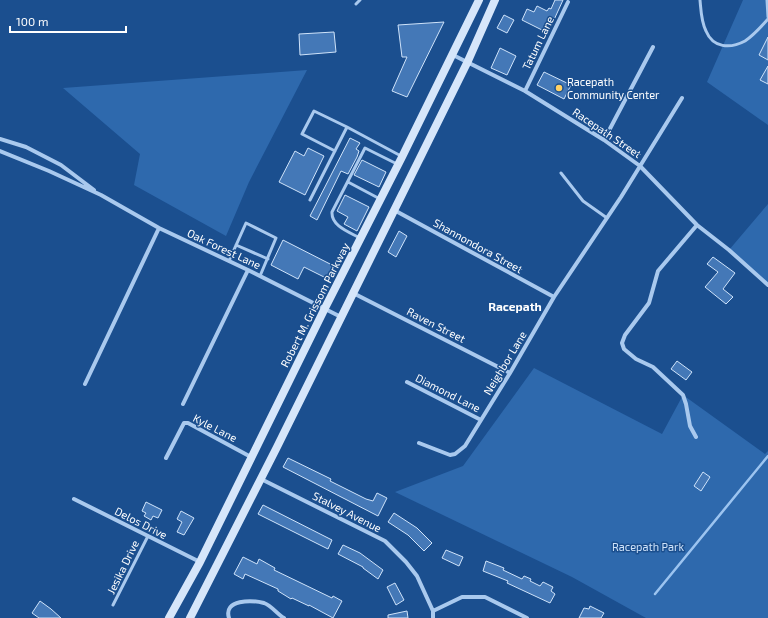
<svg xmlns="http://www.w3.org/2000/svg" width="768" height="618" viewBox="0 0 768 618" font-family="'Exo 2',sans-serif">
  <rect width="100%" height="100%" fill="#1b4f8f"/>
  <path fill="#2e69ad" d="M743,0H768V125L707,82Z
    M307,70L249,182L226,236L134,185L140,154L63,88Z
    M768,204V285L729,250Z
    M534,368L662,434L683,395L765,454L768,451V618H646L572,577L395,492L463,466Z"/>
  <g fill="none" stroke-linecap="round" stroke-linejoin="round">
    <path stroke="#9cc4f0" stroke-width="2.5" d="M655,594L768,456"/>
  </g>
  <path fill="#4478b7" stroke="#cfe3fa" d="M555,0H563L548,33L522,20L527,9L534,12L537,6L547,11L549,8L551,9Z
    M504,15L514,20L507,33L497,28Z
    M444,22L407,97L392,91L407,57H402L398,25Z
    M334,32L336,52L300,55L299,34Z
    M768,37V60L759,55Z
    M500,48L516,56L507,75L491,68Z
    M768,66V84L760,80Z
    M544,72L571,85L564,99L537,85Z
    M350,138L360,143L356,149L359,151L357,157L348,174L341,171L317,220L310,216Z
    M308,148L324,156L305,195L279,182L295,151L304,156Z
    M362,160L386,172L379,187L354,175Z
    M345,195L369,207L357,231L344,224L348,217L337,211Z
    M399,231L407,236L396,257L388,252Z
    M283,240L334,266L330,276H329L328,279L304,267L298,279L271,265Z
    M713,257L735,273L723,289L733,297L726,304L705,287L718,272L707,264Z
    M677,361L692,372L686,380L671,369Z
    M288,458L331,479L330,481L366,499L373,501L377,493L387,498L378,516L283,467Z
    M703,472L710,477L701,491L694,486Z
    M146,502L162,510L158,518L153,516L151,520L144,516L146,513L142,511Z
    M263,505L332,540L328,549L258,514Z
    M181,511L194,518L184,535L177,532L182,522L177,519Z
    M394,513L417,528L432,543L424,551L408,535L388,522Z
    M343,545L360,553L383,570L378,579L363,568V567L338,554Z
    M446,550L463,557L459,566L442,558Z
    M243,557L257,564L259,559L275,568L274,570L332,598L333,596L342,601L333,618L309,605V606L292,598L291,599L278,591V589L245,574L243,579L234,574Z
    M486,561L504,568L503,570L522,579L524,576L531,579L530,581L540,586L543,582L553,587L551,591L555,594L550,603L507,583L508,581L483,571Z
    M395,583L404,600L396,605L387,587Z
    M40,601L51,609L61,618H39L32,613Z
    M590,606L604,613L601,618H579L584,608L589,609Z
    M407,611L408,618H388V615Z"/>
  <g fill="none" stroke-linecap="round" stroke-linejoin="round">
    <path stroke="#a9c9ee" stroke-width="3" d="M700,0C701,10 701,21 706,31C713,48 730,49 745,41C754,35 761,27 768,19
      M767,0L768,17
      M356,4L360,0
      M335,151L302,134L314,111L347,127
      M561,173L583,201L607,218
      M348,182L380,199
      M310,200L347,127L401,156
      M360,238C349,232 331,226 332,212L365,148L397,164
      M236,245L268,259
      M229,261L246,223L276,238L260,276
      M113,605L148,536"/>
    <path stroke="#a9c9ee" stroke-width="4" d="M453,55L525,91L604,140L640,166L697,225L729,250L768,285
      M525,91L568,2
      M0,139L26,147L61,165L94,190
      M604,140L653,47
      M0,151L49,171L101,195L159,228L248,270L341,317
      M394,210L554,297
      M353,293L510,373
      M407,382L481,420
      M85,384L159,228
      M183,404L248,270
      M696,437L690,426L686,404L683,395L653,367L636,359L624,349L622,343L625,335L649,303L658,271L697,225
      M419,443L450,455L455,454L465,446L510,373L554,297L621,197L682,98
      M166,458L184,423H188L251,457
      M261,479L385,541L406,562L417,576L433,611V618
      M74,499L200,562
      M433,611L462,597H485L527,618
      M229,618C223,599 252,600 264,603C272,606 277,614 284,618"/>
    <path stroke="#d6e6fa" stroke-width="8" d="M169,618L200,562L325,308L402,157L479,0
      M190,618L277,447L468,61L495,0"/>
  </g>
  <circle fill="#ffd166" stroke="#1b4f8f" stroke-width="1.5" cx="559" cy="88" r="4"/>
  <g text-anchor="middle" stroke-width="3" stroke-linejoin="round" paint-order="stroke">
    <g font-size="11" fill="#fff" stroke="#1b4f8f">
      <text transform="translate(538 43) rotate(-64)" y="4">Tatum Lane</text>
      <text transform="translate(607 133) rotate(34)" y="4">Racepath Street</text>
      <text transform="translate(478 246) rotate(29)" y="4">Shannondora Street</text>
      <text transform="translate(224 249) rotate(25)" y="4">Oak Forest Lane</text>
      <text transform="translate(315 305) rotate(-63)" y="4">Robert M. Grissom Parkway</text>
      <text transform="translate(436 325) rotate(27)" y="4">Raven Street</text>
      <text transform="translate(505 363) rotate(-59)" y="4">Neighbor Lane</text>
      <text transform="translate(448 393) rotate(27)" y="4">Diamond Lane</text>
      <text transform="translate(215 428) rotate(27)" y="4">Kyle Lane</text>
      <text transform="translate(347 512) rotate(27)" y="4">Stalvey Avenue</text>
      <text transform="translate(141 523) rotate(27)" y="4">Delos Drive</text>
      <text transform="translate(123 567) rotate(-64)" y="4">Jesika Drive</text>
    </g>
    <g font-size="11" fill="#fff" stroke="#1b4f8f" text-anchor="start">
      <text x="567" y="86">Racepath<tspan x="567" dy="13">Community Center</tspan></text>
    </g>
    <g font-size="11" fill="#cfe3fa" stroke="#1b4f8f">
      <text x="648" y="551">Racepath Park</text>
    </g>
    <g font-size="12" font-weight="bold" fill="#fff" stroke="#1b4f8f">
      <text x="515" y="311">Racepath</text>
    </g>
  </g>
  <path d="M10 26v6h116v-6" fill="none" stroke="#ffffff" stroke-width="2"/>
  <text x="16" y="26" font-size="12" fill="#ffffff" stroke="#1b4f8f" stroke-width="3" paint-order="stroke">100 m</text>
</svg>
